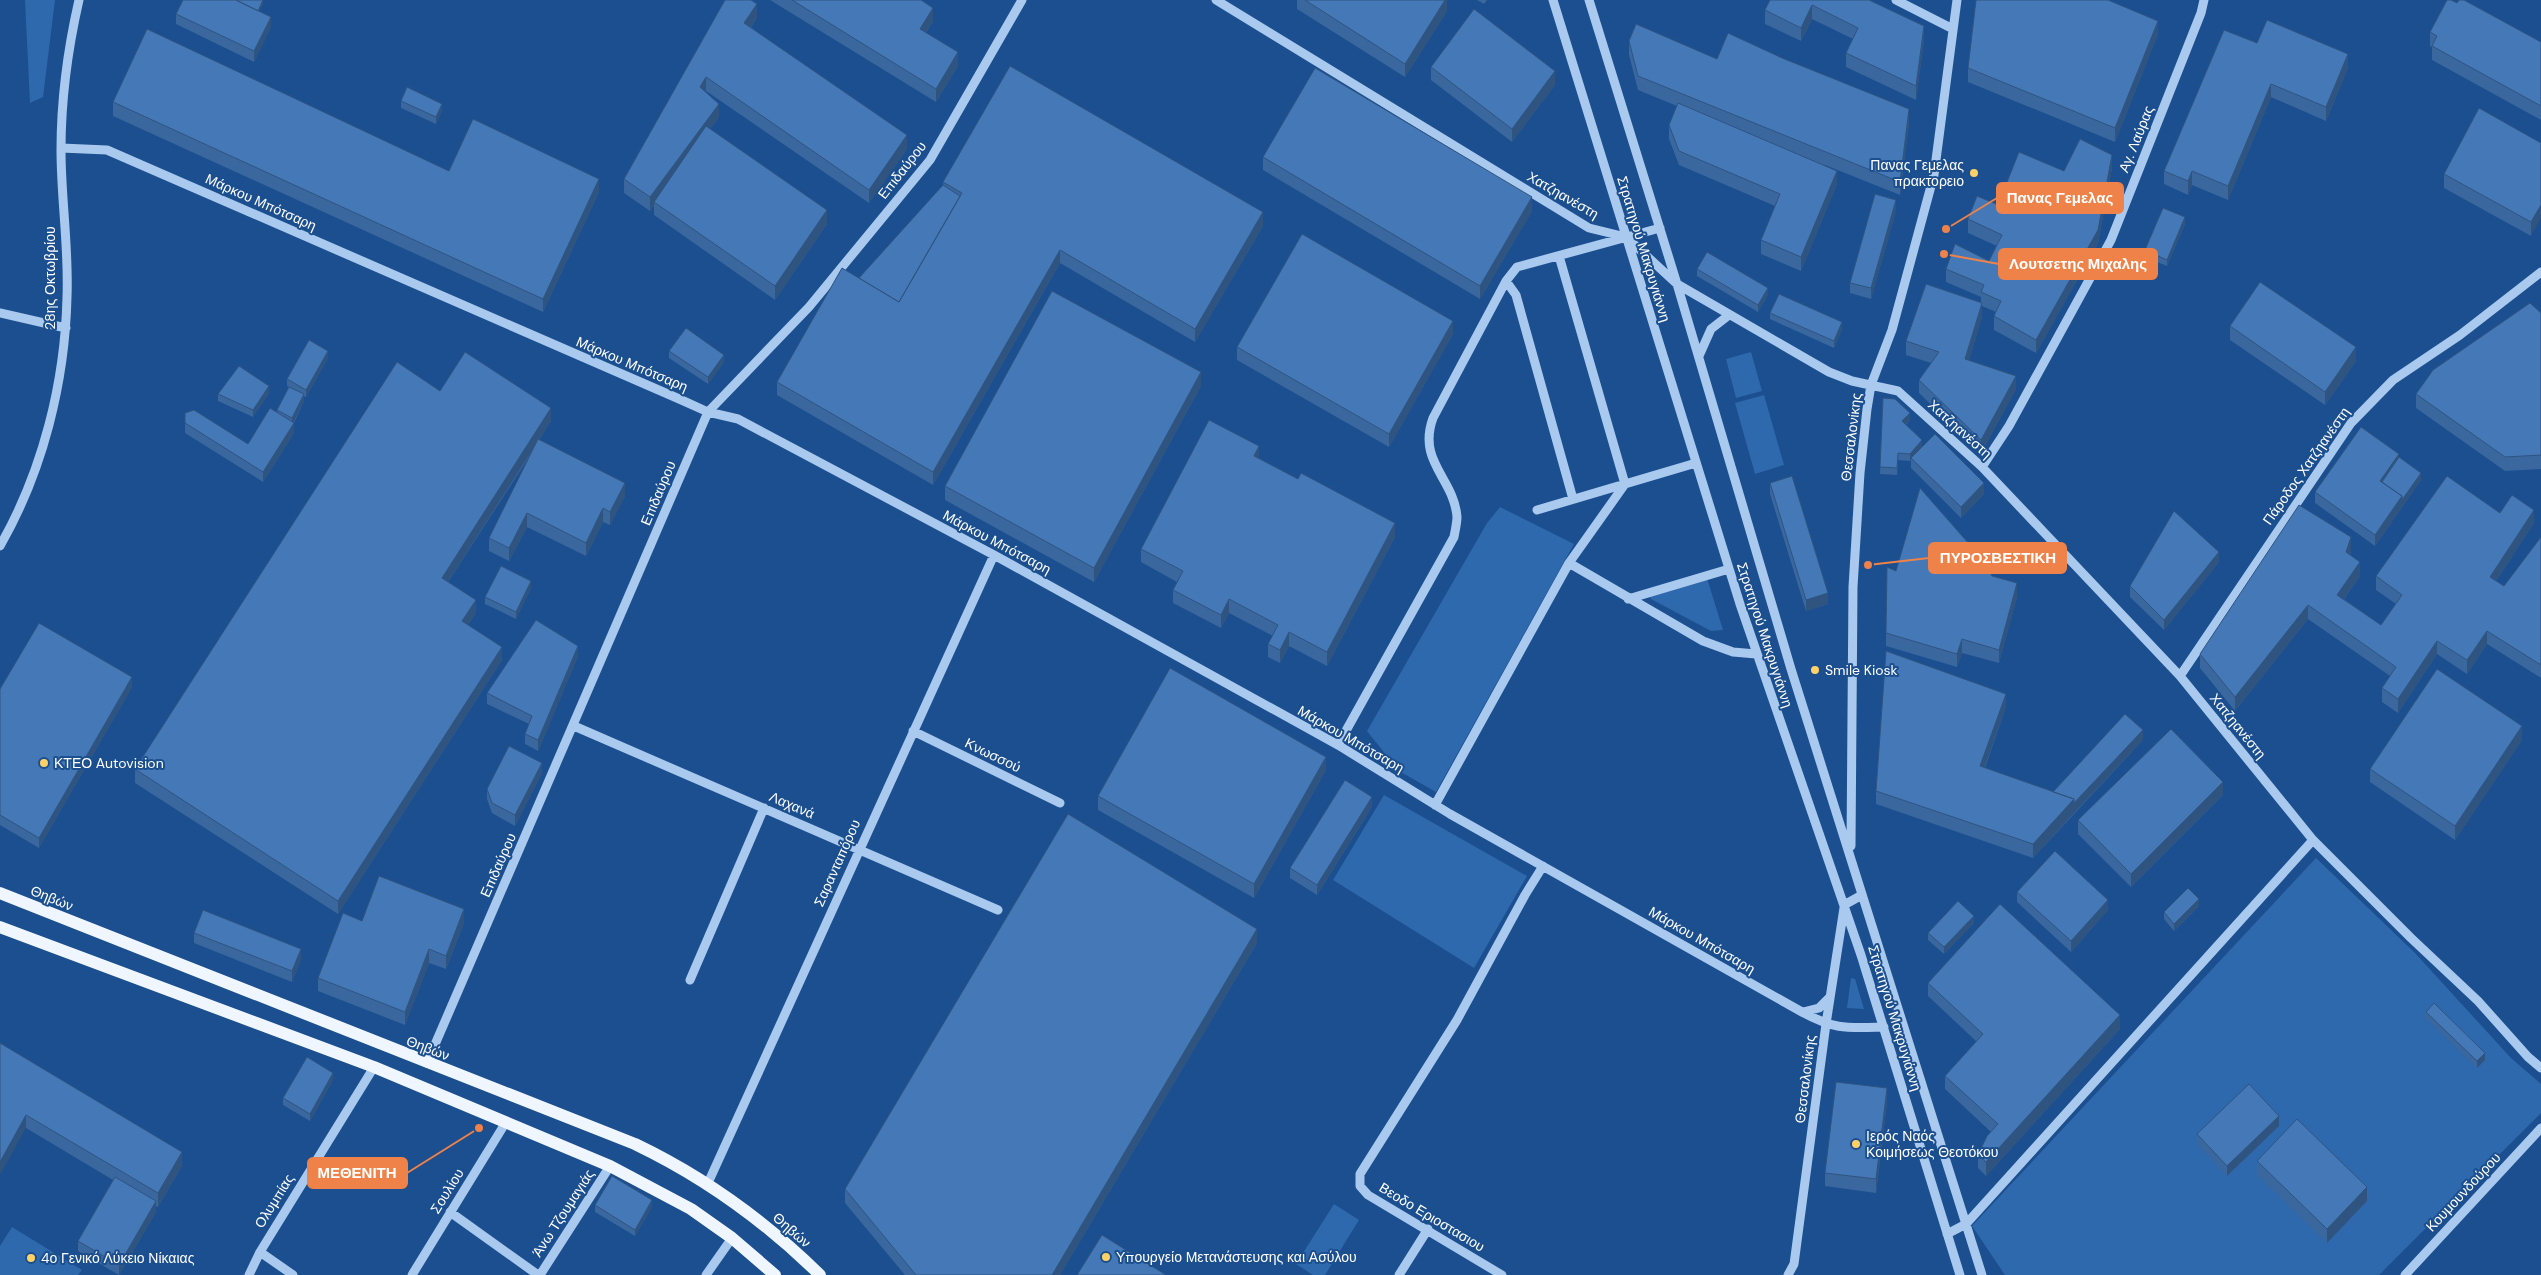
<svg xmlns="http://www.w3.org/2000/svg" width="2541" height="1275" viewBox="0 0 2541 1275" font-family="'DM Sans',sans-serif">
  <rect width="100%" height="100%" fill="#1b4f8f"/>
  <path fill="#2e69ad" d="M25,0H55L43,97L30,103Z
    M1751,352L1762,391L1736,398L1726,359Z
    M1764,395L1784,465L1755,474L1735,403Z
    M1500,507L1574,544L1436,792L1399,771L1367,731L1487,523Z
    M1706,575L1723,630L1711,631L1651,599L1648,593Z
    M1384,795L1527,876L1474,968L1333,880Z
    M2316,858L2415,953L2511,1058L2541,1084V1113L2379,1275H2005L1972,1226Z
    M1851,978L1855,979L1864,1009L1847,1008Z
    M1334,1204L1359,1220L1325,1275H1313L1296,1264Z
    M12,1227L82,1270L78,1275H0V1246Z"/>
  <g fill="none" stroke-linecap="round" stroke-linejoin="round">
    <path stroke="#a9c9ee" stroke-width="9" d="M1216,0L1589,228L1626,237L1677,284L1829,372L1852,381L1898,391L1982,467L2180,676L2313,840L2411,938L2478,1001L2528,1057L2541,1068
      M1553,0L1740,604L1861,955L1960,1275
      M1589,0L1677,284L1791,669L1982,1275
      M1896,0L1953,29
      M61,148L107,150L677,398L708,412L738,419L994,555L1338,745L1450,814L1802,1012C1835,1030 1847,1028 1884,1027
      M1506,281L1516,295L1573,499
      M0,313L66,328
      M1699,356L1711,329L1729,315
      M1982,467L2009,426L2111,240L2201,13L2204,0
      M1537,510L1696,463
      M0,546C43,471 65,382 67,297C69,248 61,199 61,150C61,100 68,48 79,0
      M1569,563L1703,641L1733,652L1756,654
      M1628,599L1729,569
      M2180,676L2351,423L2393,380L2460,335L2541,272
      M574,726L998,910
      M913,731L1060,803
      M1338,745L1454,537C1455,531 1457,523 1457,517C1454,478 1417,462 1433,418L1506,281L1517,267L1660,228
      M1435,805L1569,563L1625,484L1559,256
      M1851,846L1853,587L1860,473L1867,409L1871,385L1892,330L1934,175L1957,0
      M1844,905L1862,895
      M690,980L764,808
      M1803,1012L1819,1008L1830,997
      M427,1063L708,412L809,307L930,160L1022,0
      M708,1183L994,555
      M450,1212L538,1275
      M1947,1234L1966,1224L2313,840
      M260,1252L293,1275
      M249,1275L260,1252L374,1067
      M412,1275L506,1122
      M540,1275L610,1166
      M706,1275L732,1238
      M1399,1275L1428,1229
      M1502,1275L1368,1195L1360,1186V1174L1457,1020L1525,895L1543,866
      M1788,1275L1794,1264L1826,1024L1844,908
      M2405,1275L2541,1128"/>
    <path stroke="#f0f6ff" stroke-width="12" d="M0,893L635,1144C704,1177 765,1221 820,1275
      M0,927L374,1067L610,1166L691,1209L732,1238L775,1275"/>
  </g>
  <path fill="#3a679d" d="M725,0L757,18L751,27L907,149L869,203L706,91V92L719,117L710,129L827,224L775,300L654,215V206L650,211L624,193V179Z
    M770,0H921L933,21L926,33L958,66L936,102Z
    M1297,0H1447V11L1405,77L1297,9Z
    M1477,0H1487L1484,4Z
    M1869,0L1924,40L1916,100L1846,67V53L1853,39L1812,19L1801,41L1765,24V10Z
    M263,4L259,11L271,27L254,62L176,24V14Z
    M2430,32L2541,42V120L2432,60V47L2430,46Z
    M2158,34L2115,142L1968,82V68Z
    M1629,41L1717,59L1909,123L1900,195L1825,165L1837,184L1801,271L1761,254V240L1775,206L1679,165L1669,139V125L1677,106L1638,90L1629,55Z
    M2257,43L2348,68L2326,121L2271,97L2228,200L2192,185L2188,195L2164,184V171Z
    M1431,67L1555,85L1512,142L1431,80Z
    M401,101L442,110L436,124L401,108Z
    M113,102L449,171L599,192L543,312L113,116Z
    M2541,143L2531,236L2444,188V174Z
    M1263,157L1532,211L1480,299L1263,170Z
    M2112,168L2098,243L2036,353L1994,330V316L1996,312L1982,306V317L1969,360L2016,389L1981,453L1919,393V380L1931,363L1906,355V341L1981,303V297L1946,282V269L1989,261L1997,246L1968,233V219L2008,209L2011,204L2005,201V187L2064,171Z
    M943,182L1263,226L1195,342L1060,263L933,485L777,395V382L859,278L943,185Z
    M1896,211L1871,299L1850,293V283Z
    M2185,224L2167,266L2145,257V250Z
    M1697,269L1768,295L1758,312L1697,276Z
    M1770,313L1842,329L1834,348L1770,319Z
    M2541,313V469L2505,471L2416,408V394Z
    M2230,326L2356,361L2325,405L2230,340Z
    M1453,334L1389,447L1237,360V347Z
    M669,351L724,362L708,384L669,358Z
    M328,358L306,397L304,396V401L294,423V433L263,482L185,433V413L248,444L277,412V410L289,387L287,386V379Z
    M1201,386L1094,582L945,500V486Z
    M440,391L551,421L539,440L625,496L610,525L603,522L586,556L527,527L509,561L489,551V538L531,454L448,582L476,613L468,625L502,660L338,914L135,783V769Z
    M269,393L253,417L218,401V394Z
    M1883,398L1910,420L1906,425L1922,447L1984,494L1961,518L1911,468V459L1910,461L1898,460L1897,475L1880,474Z
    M2399,457L2421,480L2375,546L2315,503V492Z
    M1259,458L1395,537L1327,666L1289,646L1280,663L1268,657V644L1273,636L1229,613L1221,628L1173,603V590L1177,582L1141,562V549Z
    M1770,483L1828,604L1806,611L1770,494Z
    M2500,513L2534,523L2496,581L2504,586L2541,537V678L2487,644L2467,674L2437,654L2398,713L2382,702V688L2390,676L2308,619L2235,711L2200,668V654L2351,551L2350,555L2360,576L2344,599L2381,625L2396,604L2376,590V576Z
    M2219,562L2164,630L2130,597V586Z
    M1896,571L1992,576L2017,597L1999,663L1962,653L1957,667L1886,646V633Z
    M531,588L516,619L485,604V597Z
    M578,656L538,751L525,744V734L529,724L487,704V693Z
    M132,687L39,848L0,825V689Z
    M2006,707L1985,768L2053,792L2143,740L2033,858L1876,804V791Z
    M2522,740L2455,840L2370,782V769Z
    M1326,770L1254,898L1098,810V796Z
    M542,773L515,826L492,813L487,799V789Z
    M2223,795L2131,887L2078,834V820Z
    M1372,807L1317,895L1290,878V868Z
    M2017,892L2108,910L2071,952L2017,902Z
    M2199,906L2174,931L2164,919V912Z
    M362,921L464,923L446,969L429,963L405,1025L318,991V978Z
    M1974,923L1944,954L1928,940V933Z
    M194,933L301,959L292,982L194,943Z
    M1257,943L1060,1275H905L845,1203V1189Z
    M1928,983L2120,1029L1986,1176L1978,1168V1155L1991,1132L1945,1089V1076L1977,1042L1928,996Z
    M2426,1012L2485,1060L2477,1068L2426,1018Z
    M0,1043L182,1166L158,1207L156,1206V1212L119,1275L78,1251V1241L113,1180L26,1128Z
    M333,1080L310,1121L283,1105V1098Z
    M1887,1102L1876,1193L1825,1186V1173Z
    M2279,1126L2227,1176L2197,1144V1134Z
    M2257,1161L2367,1201L2327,1243L2257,1175Z
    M595,1205L652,1207L635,1236L595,1212Z"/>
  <path fill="#305480" d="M263,0V4L256,17V14Z
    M1445,0H1447V11L1405,77V64Z
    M757,4V18L744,36V23Z
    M1812,5V19L1801,41V28Z
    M933,8V21L920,43V29Z
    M271,17V27L254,62V51Z
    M2158,21V34L2115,142V128Z
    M1924,26V40L1916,100V86Z
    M958,52V66L936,102V89Z
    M2348,54V68L2326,121V107Z
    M1555,71V85L1512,142V129Z
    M706,77V91L700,100V87Z
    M2271,84V97L2228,200V186Z
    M442,104V110L436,124V117Z
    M719,104V117L656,203L654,202V206L650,211V197Z
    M1909,109V123L1900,195V182Z
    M907,135V149L869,203V190Z
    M2112,155V168L2098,243L2036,353V340Z
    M1837,171V184L1801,271V257Z
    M2192,171V185L2188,195V181Z
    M599,179V192L543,312V299Z
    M1532,197V211L1480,299V286Z
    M1896,200V211L1871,299V288Z
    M2541,205V218L2531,236V222Z
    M827,210V224L775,300V286Z
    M1263,212V226L1195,342V329Z
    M2185,217V224L2167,266V260Z
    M1060,250V263L933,485V472Z
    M1768,288V295L1758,312V305Z
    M1982,303V317L1965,373V359Z
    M1453,321V334L1389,447V434Z
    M1842,322V329L1834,348V341Z
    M2356,347V361L2325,405V392Z
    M328,351V358L306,397V390Z
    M724,355V362L708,384V377Z
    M1201,372V386L1094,582V568Z
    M2016,376V389L1981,453V440Z
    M269,386V393L253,417V410Z
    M304,394V401L292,425V418Z
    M551,408V421L442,591V578Z
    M1910,413V420L1902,428V421Z
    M294,423V433L263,482V472Z
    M1922,440V447L1910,461V454Z
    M1259,446V460L1254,456Z
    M2399,454V464L2383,486L2380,481Z
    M2421,473V480L2375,546V535L2402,496Z
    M625,483V496L610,525V512Z
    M1984,483V494L1961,518V507Z
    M603,508V522L586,556V543Z
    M2534,510V523L2490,590V577Z
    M527,513V527L509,561V548Z
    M1395,523V537L1327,666V652Z
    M2351,537V551L2346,566V552Z
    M2219,552V562L2164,630V620Z
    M2360,562V576L2337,608V595Z
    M531,581V588L516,619V612Z
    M2017,583V597L1999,663V650Z
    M1828,593V604L1806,611V600Z
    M1229,599V613L1221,628V615Z
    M476,600V613L462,635V621Z
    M2308,605V619L2235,711V697Z
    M2487,631V644L2467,674V660Z
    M1289,632V646L1280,663V650Z
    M1962,639V653L1957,667V654Z
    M2437,641V654L2398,713V699Z
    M578,646V656L538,751V740Z
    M502,647V660L338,914V901Z
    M132,677V687L39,848V838Z
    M2006,694V707L1980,780V766Z
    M2522,726V740L2455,840V826Z
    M2143,730V740L2074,813V803Z
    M1326,757V770L1254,898V884Z
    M542,763V773L515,826V815Z
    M2223,782V795L2131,887V874Z
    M1372,797V807L1317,895V885Z
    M2074,799V813L2033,858V844Z
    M2199,899V906L2174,931V924Z
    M2108,900V910L2071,952V941Z
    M464,909V923L446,969V956Z
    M1974,916V923L1944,954V947Z
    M1257,929V943L1060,1275H1052Z
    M301,949V959L292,982V971Z
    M429,949V963L405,1025V1012Z
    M2120,1015V1029L1986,1176V1162Z
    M2485,1053V1060L2477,1068V1061Z
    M333,1073V1080L310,1121V1114Z
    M1887,1088V1102L1876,1193V1179Z
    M26,1115V1128L0,1175V1162Z
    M2279,1116V1126L2227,1176V1166Z
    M182,1152V1166L158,1207V1193Z
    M2367,1187V1201L2327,1243V1229Z
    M652,1200V1207L635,1236V1230Z
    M156,1201V1212L119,1275V1265Z"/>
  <path fill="#4478b7" stroke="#305480" d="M183,0H236L271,17L254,51L176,14Z
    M236,0H263L258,11Z
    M725,0H751L757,4L744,23L907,135L869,190L706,77L700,87L719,104L650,197L624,179Z
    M792,0H921L933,8L920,29L958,52L936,89Z
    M1305,0H1445L1405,64Z
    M1770,0H1869L1924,26L1916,86L1846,53L1858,28L1812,5L1801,28L1765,10Z
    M1976,0H2108L2158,21L2115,128L1968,68Z
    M2447,0H2451L2457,3L2459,0H2464L2541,42V106L2432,46L2437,36L2430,32Z
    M1474,9L1555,71L1512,129L1431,67Z
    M2267,20L2348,54L2326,107L2271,84L2228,186L2192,171L2188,181L2164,171L2224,30L2257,43Z
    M1636,24L1717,59L1728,33L1782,58L1909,109L1900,182L1638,76L1629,41Z
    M147,29L449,171L473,119L599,179L543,299L113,102Z
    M1010,66L1263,212L1195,329L1060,250L933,472L777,382L842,268L899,302L962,193L943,182Z
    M1315,68L1532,197L1480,286L1263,157Z
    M407,87L442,104L436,117L401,101Z
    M1678,103L1837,171L1801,257L1761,240L1780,194L1679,151L1669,125Z
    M2479,108L2541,143V205L2531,222L2444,174Z
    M706,126L827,210L775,286L654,202Z
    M2080,139L2112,155L2098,230L2036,340L1994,316L2001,301L1981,292L1984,285L1946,269L1955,244L1989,261L2002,235L1968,219L1977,196L2008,209L2016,193L2005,187L2019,152L2064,171Z
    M943,185L960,196L899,302L859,278Z
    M1875,194L1896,200L1871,288L1850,283Z
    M2163,208L2185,217L2167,260L2145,250Z
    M1302,234L1453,321L1389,434L1237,347Z
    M1707,252L1768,288L1758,305L1697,269Z
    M2260,282L2356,347L2325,392L2230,326Z
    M1926,284L1982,303L1965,359L2016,376L1981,440L1919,380L1939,352L1906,341Z
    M1052,291L1201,372L1094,568L945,486Z
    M1779,294L1842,322L1834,341L1770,313Z
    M2530,303L2541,313V455L2505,457L2416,394L2433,370Z
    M686,328L724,355L708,377L669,351Z
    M309,340L328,351L306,390L287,379Z
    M465,352L551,408L442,578L476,600L462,621L502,647L338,901L135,769L397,362L440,391Z
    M239,366L269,386L253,410L218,394Z
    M289,387L304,394L292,418L277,410Z
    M1883,398L1895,399L1910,413L1902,421L1922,440L1910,454L1898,453L1897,468L1880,467Z
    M270,408L294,423L263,472L185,423V413L194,410L248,444Z
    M1209,420L1259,446L1254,456L1298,479L1301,473L1395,523L1327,652L1289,632L1280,650L1268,644L1278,625L1229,599L1221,615L1173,590L1183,571L1141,549Z
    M2361,427L2399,454L2380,481L2402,496L2375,535L2315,492Z
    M1935,434L1984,483L1961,507L1911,458Z
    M538,439L625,483L610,512L603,508L586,543L527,513L509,548L489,538Z
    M2399,457L2421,473L2402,500V496L2382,482Z
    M1792,476L1828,593L1806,600L1770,483Z
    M2447,476L2500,513L2512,495L2534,510L2490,577L2504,586L2541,537V665L2487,631L2467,660L2437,641L2398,699L2382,688L2396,667L2308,605L2235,697L2200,654L2299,505L2351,537L2346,552L2360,562L2337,595L2381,625L2402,595L2376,576Z
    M1920,488L1985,562L1992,576L2017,583L1999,650L1962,639L1957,654L1886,633L1887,567L1896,571Z
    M2174,511L2219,552L2164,620L2130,586Z
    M501,566L531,581L516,612L485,597Z
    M536,620L578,646L538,740L525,734L532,716L487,693Z
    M39,623L132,677L39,838L0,815V689Z
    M1886,651L2006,694L1980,766L2074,799L2033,844L1876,791Z
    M1170,668L1326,757L1254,884L1098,796Z
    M2437,669L2522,726L2455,826L2370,769Z
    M2125,714L2143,730L2074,803V799L2053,792Z
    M2171,729L2223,782L2131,874L2078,820Z
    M509,746L542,763L515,815L492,803L487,789Z
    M1345,780L1372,797L1317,885L1290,868Z
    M1068,814L1257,929L1052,1275H916L845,1189Z
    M2055,851L2108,900L2071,941L2017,892Z
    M379,876L464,909L446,956L429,949L405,1012L318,978L343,913L362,921Z
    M2188,888L2199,899L2174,924L2164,912Z
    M1958,901L1974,916L1944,947L1928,933Z
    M2000,904L2120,1015L1986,1162L1978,1155L1987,1136L1998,1124L1945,1076L1983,1034L1928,983Z
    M203,910L301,949L292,971L194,933Z
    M2434,1003L2485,1053L2477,1061L2426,1012Z
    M0,1043L182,1152L158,1193L26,1115L0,1162Z
    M307,1057L333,1073L310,1114L283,1098Z
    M1836,1082L1887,1088L1876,1179L1825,1173Z
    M2249,1084L2279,1116L2227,1166L2197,1134Z
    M2297,1119L2367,1187L2327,1229L2257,1161Z
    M612,1176L652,1200L635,1230L595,1205Z
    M115,1177L156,1201L119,1265L78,1241Z
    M1102,1235L1166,1275H1077Z"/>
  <g fill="#ffd166" stroke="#1b4f8f" stroke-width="2">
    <circle cx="1974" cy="173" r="5"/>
    <circle cx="1815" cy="670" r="5"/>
    <circle cx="44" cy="763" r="5"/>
    <circle cx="1856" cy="1144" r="5"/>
    <circle cx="1106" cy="1257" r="5"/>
    <circle cx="31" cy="1258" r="5"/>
  </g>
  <g text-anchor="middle" stroke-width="4" stroke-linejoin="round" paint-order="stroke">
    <g font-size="14" fill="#fff" stroke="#1b4f8f">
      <text transform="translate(2136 139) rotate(-68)" y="5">Αγ. Λαύρας</text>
      <text transform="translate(902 170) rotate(-52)" y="5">Επιδαύρου</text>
      <text transform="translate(1563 195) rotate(30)" y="5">Χατζηανέστη</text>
      <text transform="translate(261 202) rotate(24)" y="5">Μάρκου Μπότσαρη</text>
      <text transform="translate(1644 249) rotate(73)" y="5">Στρατηγού Μακρυγιάννη</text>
      <text transform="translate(50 278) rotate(-90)" y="5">28ης Οκτωβρίου</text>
      <text transform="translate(632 364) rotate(23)" y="5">Μάρκου Μπότσαρη</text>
      <text transform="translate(1960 429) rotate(42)" y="5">Χατζηανέστη</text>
      <text transform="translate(1851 437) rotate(-83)" y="5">Θεσσαλονίκης</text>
      <text transform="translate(2306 466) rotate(-55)" y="5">Πάροδος Χατζηανέστη</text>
      <text transform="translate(658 493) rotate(-67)" y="5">Επιδαύρου</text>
      <text transform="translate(997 542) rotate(28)" y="5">Μάρκου Μπότσαρη</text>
      <text transform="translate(1765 635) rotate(72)" y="5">Στρατηγού Μακρυγιάννη</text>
      <text transform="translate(2238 726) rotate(51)" y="5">Χατζηανέστη</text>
      <text transform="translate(1351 739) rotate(30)" y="5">Μάρκου Μπότσαρη</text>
      <text transform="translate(993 755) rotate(26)" y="5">Κνωσσού</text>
      <text transform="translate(792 805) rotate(23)" y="5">Λαχανά</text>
      <text transform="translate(837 863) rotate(-66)" y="5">Σαρανταπόρου</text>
      <text transform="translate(498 865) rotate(-66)" y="5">Επιδαύρου</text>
      <text transform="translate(52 898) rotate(22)" y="5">Θηβών</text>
      <text transform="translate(1702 940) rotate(30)" y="5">Μάρκου Μπότσαρη</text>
      <text transform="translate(1895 1018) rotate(73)" y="5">Στρατηγού Μακρυγιάννη</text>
      <text transform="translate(428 1048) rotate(21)" y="5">Θηβών</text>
      <text transform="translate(1805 1079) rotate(-83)" y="5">Θεσσαλονίκης</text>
      <text transform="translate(447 1191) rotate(-58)" y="5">Σουλίου</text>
      <text transform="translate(2463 1192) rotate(-47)" y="5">Κουμουνδούρου</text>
      <text transform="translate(274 1201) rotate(-58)" y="5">Ολυμπίας</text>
      <text transform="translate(563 1213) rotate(-57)" y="5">Άνω Τζουμαγιάς</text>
      <text transform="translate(1432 1217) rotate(31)" y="5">Βεοδο Εριοστασιου</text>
      <text transform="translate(792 1230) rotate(41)" y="5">Θηβών</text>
    </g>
    <g font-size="14" fill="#fff" stroke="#1b4f8f" text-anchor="start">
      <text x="1964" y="170" text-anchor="end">Πανας Γεμελας<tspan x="1964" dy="16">πρακτορειο</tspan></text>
      <text x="1825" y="675">Smile Kiosk</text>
      <text x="54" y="768">ΚΤΕΟ Autovision</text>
      <text x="1866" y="1141">Ιερός Ναός<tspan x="1866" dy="16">Κοιμήσεως Θεοτόκου</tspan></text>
      <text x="1116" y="1262">Υπουργείο Μετανάστευσης και Ασύλου</text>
      <text x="41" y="1263">4ο Γενικό Λύκειο Νίκαιας</text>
    </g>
  </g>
  <path fill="none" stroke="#ee8249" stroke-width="2" d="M1946 229L1997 198M1944 254L1999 264M1868 565L1929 558M479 1128L407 1173"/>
  <g fill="#ee8249" stroke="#1b4f8f" stroke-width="2">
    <circle cx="1946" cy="229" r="5"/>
    <circle cx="1944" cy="254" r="5"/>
    <circle cx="1868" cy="565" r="5"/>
    <circle cx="479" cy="1128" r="5"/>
  </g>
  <g fill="#ee8249" stroke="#ee8249" stroke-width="2">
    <rect x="1997" y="183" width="126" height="30" rx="5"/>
    <rect x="1999" y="249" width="158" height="30" rx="5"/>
    <rect x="1929" y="543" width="137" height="30" rx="5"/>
    <rect x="308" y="1158" width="99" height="30" rx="5"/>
  </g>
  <g font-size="15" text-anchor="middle" font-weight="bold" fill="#fff">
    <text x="2060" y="203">Πανας Γεμελας</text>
    <text x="2078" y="269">Λουτσετης Μιχαλης</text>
    <text x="1998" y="563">ΠΥΡΟΣΒΕΣΤΙΚΗ</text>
    <text x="357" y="1178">ΜΕΘΕΝΙΤΗ</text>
  </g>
</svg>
